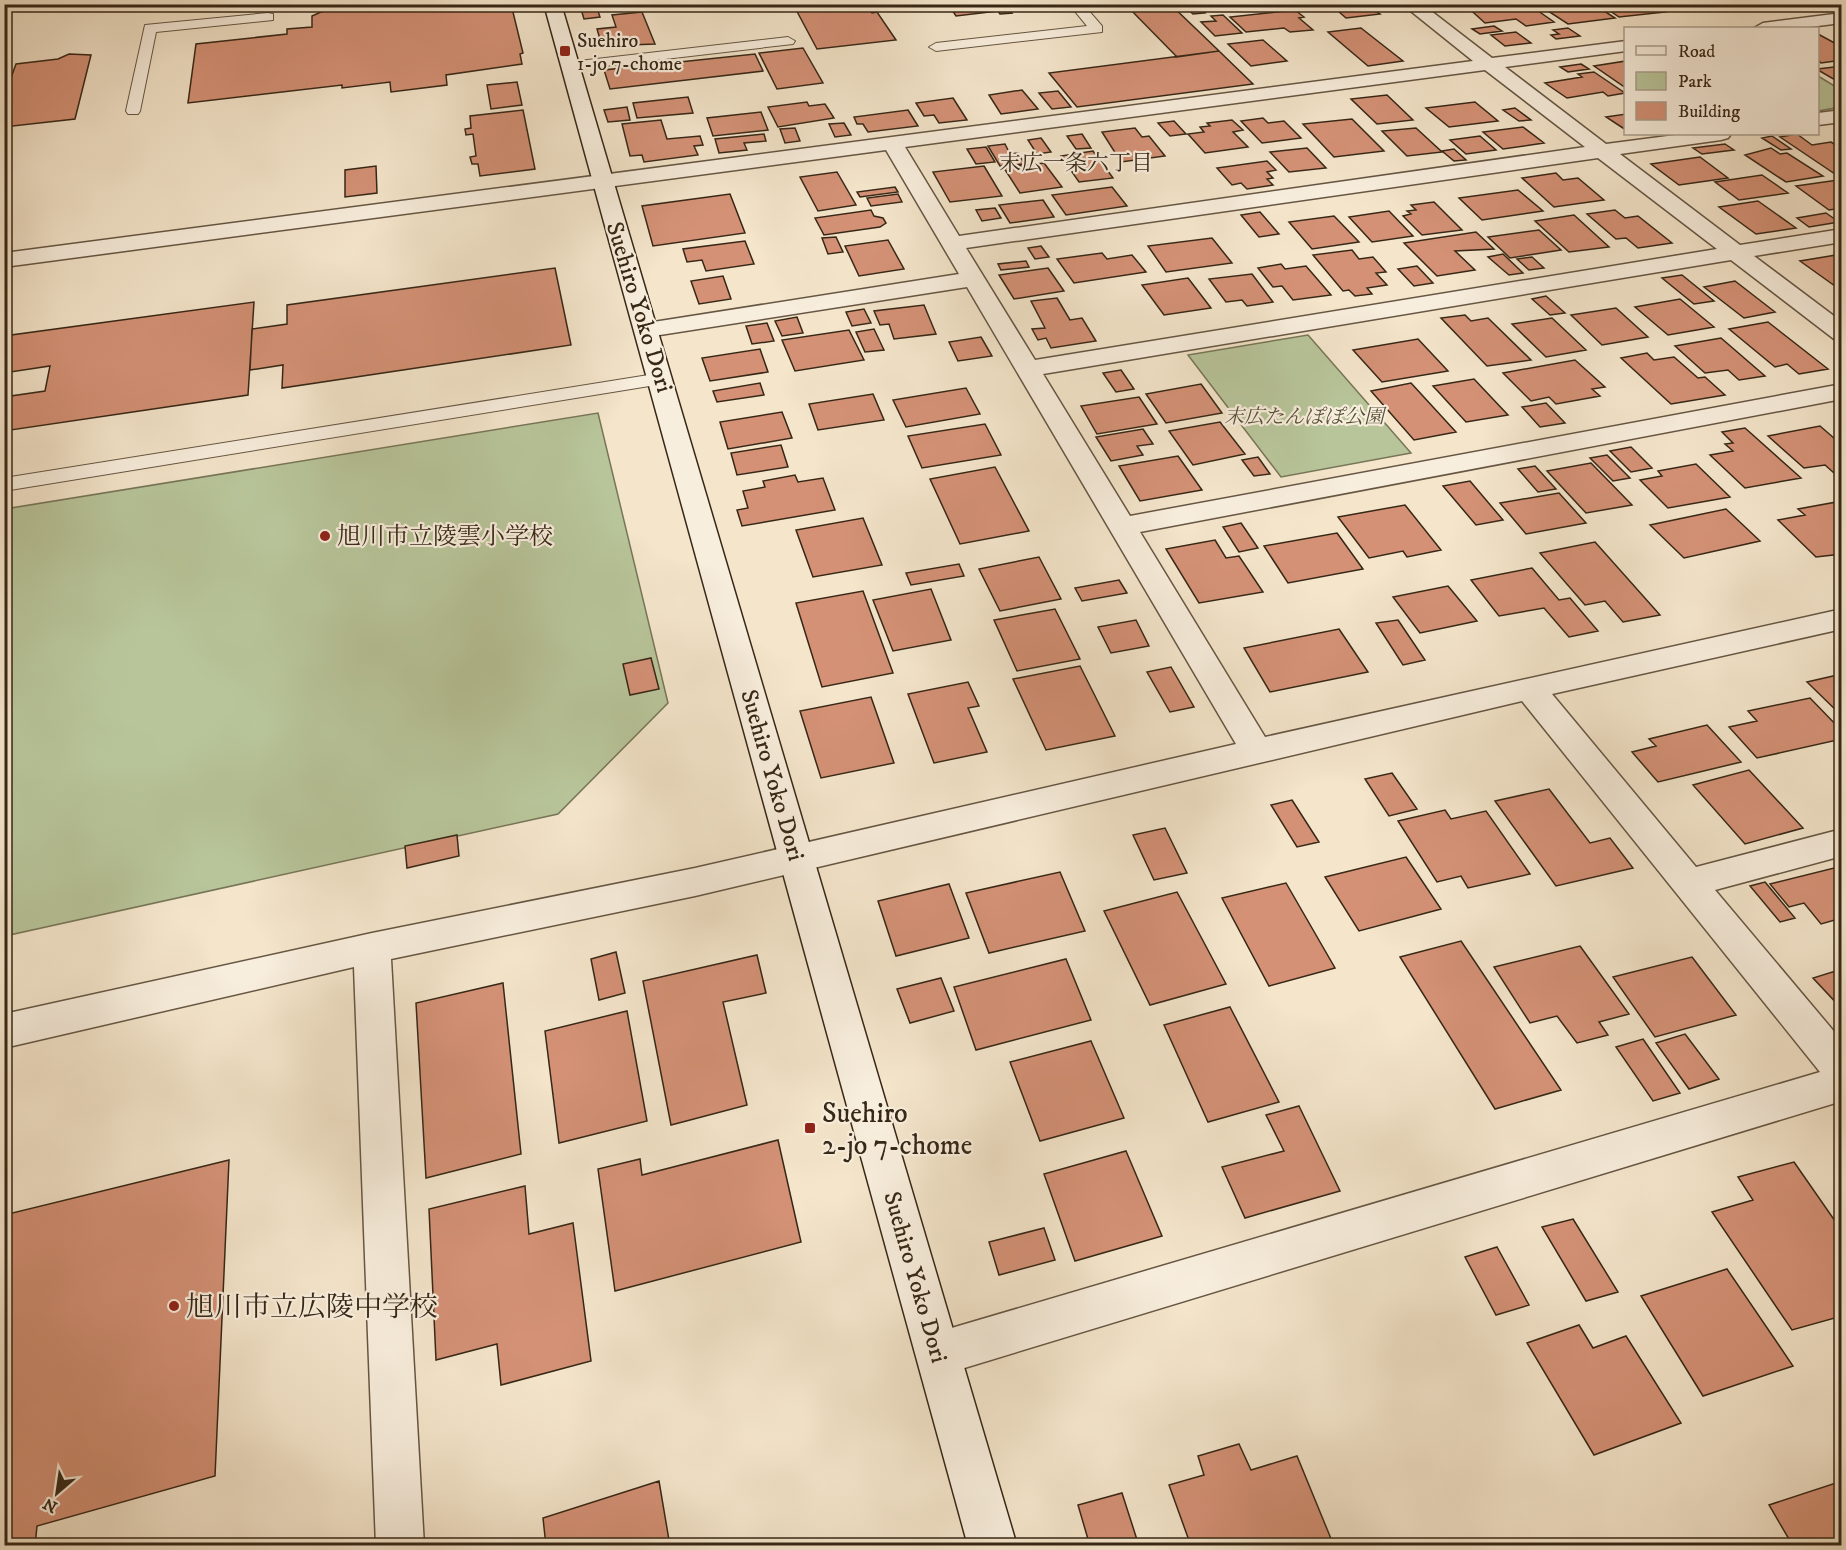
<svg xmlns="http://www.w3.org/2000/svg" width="1846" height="1550" viewBox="0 0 1846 1550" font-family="'IM FELL DW Pica','Noto Serif JP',serif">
  <rect width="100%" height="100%" fill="#f4e5cb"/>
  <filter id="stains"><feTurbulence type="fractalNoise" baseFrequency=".00333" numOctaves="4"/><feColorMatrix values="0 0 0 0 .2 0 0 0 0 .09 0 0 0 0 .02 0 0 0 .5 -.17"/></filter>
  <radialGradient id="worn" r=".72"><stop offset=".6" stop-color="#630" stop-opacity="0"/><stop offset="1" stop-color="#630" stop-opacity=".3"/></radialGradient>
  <path fill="#b8c59a" stroke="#777658" stroke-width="1.5" d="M1818,76L1841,90V107L1818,111Z
    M1308,335L1411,453L1281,477L1188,355Z
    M598,413L668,703L558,814L5,936V509Z"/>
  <path fill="#d49176" stroke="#362716" stroke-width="1.5" d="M339,4H511L523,53L520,54L522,64L446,75L447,85L391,92L390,82L342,88V85L188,103L196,44L287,34V29L312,27V16Z
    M793,4H866L872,13L877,12L896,40L817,49Z
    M948,4H1005L1012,13L1000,14L998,11L956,16Z
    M1125,4H1170L1219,51L1177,57Z
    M1196,4L1205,13L1193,14L1184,6Z
    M1217,4H1274L1224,10Z
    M1330,4H1375L1382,10L1376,11L1380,14L1346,18Z
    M1464,4H1501L1505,7L1528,4L1554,22L1526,26L1516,19L1485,23Z
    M1600,4H1653L1665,12L1619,17Z
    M1658,4H1713L1716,6L1668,11Z
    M1767,4H1820L1823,6L1774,8Z
    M596,5L600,17L584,19L580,6Z
    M1595,5L1615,18L1568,24L1548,11Z
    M1295,10L1304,17L1299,18L1313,30L1290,32L1284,28L1246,32L1230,17Z
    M642,12L655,44L602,46L597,29L616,27L612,15Z
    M1223,15L1242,33L1215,36L1201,22L1216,21L1211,16Z
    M1494,26L1502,31L1480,34L1472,29Z
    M1361,28L1403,61L1368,66L1328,32Z
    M1568,28L1580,36L1556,39L1551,35L1559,34L1553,30Z
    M1516,32L1531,43L1505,46L1491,35Z
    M1818,34L1842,47V60L1821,63L1818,60Z
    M1263,40L1287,61L1251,66L1228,44Z
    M803,48L823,83L777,89L759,53Z
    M1219,51L1253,84L1077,107L1049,73Z
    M69,54L91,55L75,119L4,127V97L16,64L58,59Z
    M755,54L763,71L610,89L604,70Z
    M1626,61V88L1594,66Z
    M1581,64L1589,69L1568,72L1560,67Z
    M1842,66V84L1818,70V69Z
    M1594,72L1625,93L1608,96L1603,92L1567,98L1545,83L1582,77L1578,74Z
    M517,82L522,105L491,109L487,85Z
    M1022,90L1038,109L1001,114L989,95Z
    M1058,91L1071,107L1052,109L1039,93Z
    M1387,95L1413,120L1377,124L1351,99Z
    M688,97L693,113L637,118L633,103Z
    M953,98L967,120L939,123L934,115L924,116L916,103Z
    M807,102L809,106L825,104L834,118L778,127L768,107Z
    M1475,102L1498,121L1449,127L1426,108Z
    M627,107L630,120L608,122L604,110Z
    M1515,108L1531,120L1519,121L1503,110Z
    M523,110L535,169L480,176L478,164H472L470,157L476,156L473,134L466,135L465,129L471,128L470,116Z
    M908,110L918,126L868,132L863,124H857L854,117Z
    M761,112L768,130L713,136L707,118Z
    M1626,114V130L1606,117Z
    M1263,118L1268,123L1284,121L1301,138L1262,143L1241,121Z
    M1352,119L1384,151L1334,157L1303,124Z
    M661,120L667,139L700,136L703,145L694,146L698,155L644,162L642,155L630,156L622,124Z
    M1232,120L1243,130L1233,132L1248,147L1205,153L1188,134L1204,132L1200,127L1210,126L1207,123Z
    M1174,121L1186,134L1170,136L1158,123Z
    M844,123L851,135L835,137L829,124Z
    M1523,127L1544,143L1503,149L1483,132Z
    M795,128L800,141L785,143L780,129Z
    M1135,128L1142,137L1149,136L1165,156L1121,162L1102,132Z
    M1416,128L1442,152L1407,156L1382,131Z
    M764,134L766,141L744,143L747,150L719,153L715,139Z
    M1082,134L1091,148L1076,149L1067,136Z
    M1797,134L1812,145L1831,142L1842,149V173L1835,174L1780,137Z
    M1480,136L1496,150L1466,154L1450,140Z
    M1772,136L1791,149L1781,150L1762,138Z
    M1041,138L1051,152L1037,154L1028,140Z
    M1005,144L1010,154L1018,153L1025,164L1000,166L988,146Z
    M1725,144L1734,150L1702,154L1693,148Z
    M986,147L995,162L976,164L967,149Z
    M1307,148L1326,168L1289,172L1270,152Z
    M1771,148L1780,154L1787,153L1823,176L1786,182L1745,155Z
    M1454,149L1466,160L1454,161L1442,151Z
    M1093,151L1113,178L1079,182L1061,156Z
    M1700,157L1728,178L1679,185L1651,164Z
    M1267,161L1276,170L1267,172L1273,178L1267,179L1273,185L1247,189L1241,183L1232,185L1217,168Z
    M1044,163L1062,187L1020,193L1004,168Z
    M376,166L377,193L345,197V170Z
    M984,166L1002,196L950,202L933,172Z
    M837,172L856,205L818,211L800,177Z
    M1556,173L1563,180L1578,178L1604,200L1554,207L1522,178Z
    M1762,175L1788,193L1739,200L1715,182Z
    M1838,180L1842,183V208L1829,210L1796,186Z
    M895,187L898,192L860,197L857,192Z
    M1112,187L1127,206L1066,215L1052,195Z
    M1518,190L1543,211L1482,220L1459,198Z
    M730,194L745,233L653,246L642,206Z
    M898,194L902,202L871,206L867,198Z
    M1043,200L1054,217L1010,223L999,205Z
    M1758,201L1796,228L1756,234L1719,207Z
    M1434,202L1462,230L1422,235L1403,216L1411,214L1407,211L1416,210L1411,205Z
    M995,208L1001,218L982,221L976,210Z
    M871,210L874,216L883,218L886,223L880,227L824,235L815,218Z
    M1615,210L1625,218L1638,216L1672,243L1638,248L1626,238L1616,239L1587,214Z
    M1389,211L1413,236L1372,242L1349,217Z
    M1260,212L1279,234L1259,237L1241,215Z
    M1826,213L1839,222L1809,227L1797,218Z
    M1574,215L1609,247L1569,252L1535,221Z
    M1334,216L1359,242L1312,249L1289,222Z
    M1539,230L1561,250L1510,258L1488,237Z
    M1476,232L1494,249L1455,251L1475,270L1437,276L1404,243Z
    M836,237L843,252L828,254L822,238Z
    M1212,238L1232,263L1166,272L1148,246Z
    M888,240L904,269L859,276L845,246Z
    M745,241L754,264L706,271L702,260L687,262L683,249Z
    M1041,246L1049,257L1035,259L1028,248Z
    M1352,250L1359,259L1373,257L1386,272L1376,273L1387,285L1367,288L1372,294L1355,296L1349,290L1343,291L1313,255Z
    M1102,253L1107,259L1132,255L1146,272L1074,283L1057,259Z
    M1503,254L1523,273L1509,275L1488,257Z
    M1842,254V285L1835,286L1800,261Z
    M1532,257L1544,268L1529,270L1517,259Z
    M1026,261L1029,267L1001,270L998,264Z
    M1281,264L1285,269L1306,266L1331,295L1293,300L1282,286L1273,287L1258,268Z
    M1417,266L1433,283L1414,286L1398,269Z
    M555,268L571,345L282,388L283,365L250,370L252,329L287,324V305Z
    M1048,268L1064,291L1014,299L999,275Z
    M1252,274L1273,302L1247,306L1242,300L1226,302L1209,279Z
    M1682,275L1714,301L1694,304L1662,278Z
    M723,276L731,299L699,304L691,281Z
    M1188,278L1211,308L1164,315L1142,285Z
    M1735,281L1775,312L1744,318L1704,287Z
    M1546,296L1565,313L1550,315L1532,299Z
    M1057,298L1070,320L1082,318L1096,341L1051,348L1046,338L1038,340L1032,329L1045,328L1031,301Z
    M1680,299L1714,327L1668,335L1635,307Z
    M254,302L248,395L4,431V397L45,391L50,366L4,373V336Z
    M924,305L936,334L894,339L889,324L880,325L874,311Z
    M1616,308L1648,337L1602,345L1571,315Z
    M864,309L871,323L852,326L846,312Z
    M1465,315L1471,321L1488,318L1531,360L1487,366L1441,318Z
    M797,317L803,333L782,336L775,321Z
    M1552,318L1586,350L1546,357L1512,324Z
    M1768,322L1828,369L1799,374L1787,364L1775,367L1729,329Z
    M767,323L774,341L752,344L746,326Z
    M874,329L884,350L865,352L856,332Z
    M849,330L864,360L795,371L782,340Z
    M981,337L992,356L958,361L949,342Z
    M1721,338L1765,376L1739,380L1728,370L1705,373L1675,346Z
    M1418,339L1448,371L1382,382L1353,350Z
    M760,349L768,372L710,381L702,358Z
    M1647,353L1654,360L1674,357L1698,378L1705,377L1725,395L1671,404L1621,358Z
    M1575,360L1605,387L1592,389L1600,396L1556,404L1549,397L1531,401L1503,373Z
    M1121,370L1134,389L1116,392L1103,373Z
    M1474,379L1508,415L1466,422L1433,386Z
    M760,383L764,395L717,402L713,391Z
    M1411,383L1456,432L1414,440L1371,391Z
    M1201,384L1222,413L1166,423L1146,394Z
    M966,388L980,414L906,427L893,400Z
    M873,394L884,420L818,430L809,404Z
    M1139,397L1157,424L1097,434L1081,406Z
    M1546,403L1565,423L1540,427L1522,407Z
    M782,412L792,438L728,449L720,422Z
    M1220,422L1245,454L1193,465L1169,431Z
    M985,424L1001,455L922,468L908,436Z
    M1820,426L1842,445V471L1834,473L1825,465L1804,468L1768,436Z
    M1745,428L1801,478L1745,488L1710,455L1733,451L1725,444L1733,443L1722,432Z
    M1143,429L1153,444L1137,446L1143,455L1111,461L1096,437Z
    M781,445L788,467L737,475L731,453Z
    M1631,447L1652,468L1631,472L1610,451Z
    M1607,455L1630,478L1613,481L1590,458Z
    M1178,456L1202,490L1140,501L1119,466Z
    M1258,457L1270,474L1254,476L1242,460Z
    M1591,463L1632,505L1586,513L1547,471Z
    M1696,464L1730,497L1668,508L1640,480L1662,476L1658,471Z
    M1535,466L1556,489L1538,492L1518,469Z
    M995,467L1029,531L960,544L930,479Z
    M795,475L798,482L823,478L835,510L742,526L737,510L748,508L743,491L765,487L763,481Z
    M1470,481L1503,520L1476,525L1443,486Z
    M1559,493L1586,523L1526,534L1500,503Z
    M1842,501V554L1816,557L1778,520L1805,515L1798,509Z
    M1405,505L1441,550L1407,557L1403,551L1369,558L1338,517Z
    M1726,509L1760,541L1684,558L1650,525Z
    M863,518L882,565L813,577L796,530Z
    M1241,523L1258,548L1239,552L1223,527Z
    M1337,533L1363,569L1288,583L1264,546Z
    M1215,540L1226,558L1239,556L1263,592L1199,603L1166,549Z
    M1595,542L1660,615L1623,622L1605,601L1585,605L1540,553Z
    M1039,557L1061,599L1000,611L979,569Z
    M959,564L964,576L911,585L906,573Z
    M1532,568L1559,600L1570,598L1598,631L1569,637L1544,608L1499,616L1471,580Z
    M1119,580L1127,593L1082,601L1075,588Z
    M1448,586L1477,621L1420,633L1393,597Z
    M931,589L951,640L893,651L873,600Z
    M863,591L893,673L822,687L796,603Z
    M1055,609L1080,659L1017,671L994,620Z
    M1136,620L1149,646L1111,653L1098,627Z
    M1398,620L1425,660L1403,665L1376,623Z
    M1339,629L1368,672L1270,692L1244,648Z
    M651,658L659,689L630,695L623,664Z
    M1080,666L1115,736L1046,750L1013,679Z
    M1171,667L1194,707L1170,712L1147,672Z
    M1842,674V716L1807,682Z
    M968,682L979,706L968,708L987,752L934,763L908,694Z
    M871,697L894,763L821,778L800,711Z
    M1810,698L1842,731V739L1757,758L1729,727L1757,721L1748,711Z
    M1707,725L1741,762L1658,782L1632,752L1656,746L1649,739Z
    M1749,770L1803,828L1745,844L1693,785Z
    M1392,773L1417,809L1389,816L1365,779Z
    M1549,789L1590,843L1610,838L1633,868L1556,886L1495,801Z
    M1292,800L1319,842L1297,847L1271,805Z
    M1445,810L1451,819L1486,811L1530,874L1468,888L1461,876L1437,882L1398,821Z
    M1165,828L1187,873L1154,880L1133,835Z
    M457,835L459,856L407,868L405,846Z
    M1406,857L1441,909L1359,931L1325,877Z
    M1838,867L1842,871V918L1821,924L1804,903L1789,907L1770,884Z
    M1060,872L1085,931L989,953L966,893Z
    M1765,882L1795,918L1780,922L1750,886Z
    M1286,883L1335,968L1269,986L1222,898Z
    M949,884L969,938L896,956L878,901Z
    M1177,892L1226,984L1150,1005L1104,911Z
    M1461,941L1561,1090L1495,1109L1400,957Z
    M1580,946L1629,1014L1599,1022L1608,1035L1577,1043L1557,1016L1530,1023L1494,967Z
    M616,952L625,993L599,1000L591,959Z
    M757,955L766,993L723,1002L747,1105L671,1125L643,981Z
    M1692,957L1736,1015L1655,1037L1613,977Z
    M1066,959L1091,1020L976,1050L954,987Z
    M1842,969V1009L1813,978Z
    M941,978L954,1011L910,1023L897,989Z
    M503,983L521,1154L426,1178L416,1003Z
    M1230,1007L1279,1102L1208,1122L1164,1025Z
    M627,1011L647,1121L559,1143L545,1031Z
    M1685,1034L1719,1079L1689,1089L1656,1043Z
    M1643,1039L1680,1093L1653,1101L1616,1047Z
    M1091,1041L1124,1118L1040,1141L1010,1062Z
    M1299,1106L1340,1191L1245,1218L1222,1167L1284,1151L1266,1115Z
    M778,1140L801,1242L615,1291L598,1169L640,1159L642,1175Z
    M1126,1151L1162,1236L1075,1261L1044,1174Z
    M229,1160L215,1476L37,1526L35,1546H4V1215Z
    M1794,1162L1842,1231V1316L1792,1330L1712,1212L1753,1200L1738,1177Z
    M525,1186L529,1234L573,1223L591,1361L501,1385L497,1344L436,1360L429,1209Z
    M1573,1219L1618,1292L1586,1301L1542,1227Z
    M1044,1228L1055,1260L999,1275L989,1242Z
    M1497,1247L1529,1305L1496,1315L1465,1257Z
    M1727,1269L1793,1366L1703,1396L1641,1296Z
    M1579,1325L1593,1348L1626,1336L1681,1423L1594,1455L1527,1343Z
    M1239,1444L1251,1470L1297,1456L1334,1546H1191L1169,1485L1204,1475L1198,1456Z
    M659,1481L670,1546H546L543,1518Z
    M1842,1481V1546H1793L1769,1505Z
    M1122,1493L1139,1546H1090L1078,1505Z"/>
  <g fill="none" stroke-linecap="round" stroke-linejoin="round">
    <defs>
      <path id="lane" d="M1069,4H1083L1102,26V32L936,51L929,47L936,43L1087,26Z
        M1294,4H1308L1309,6L1302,10Z
        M268,13L273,14V20L156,32L140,111L138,114H128L126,111L145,25Z
        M788,37L795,41L793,44L570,70L563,66L570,62Z
        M661,373L668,375L671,379L668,383L4,491V478Z"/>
      <path id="street" d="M1402,4H1422L1492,58L1626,41V51L1505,67L1606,144L1683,134H1731L1728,138L1721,140L1620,154L1740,245L1842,229V242L1754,256L1842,322V341L1834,339L1731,260L1043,374L1130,516L1842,384V399L1140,532L1265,737L1842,609V629L1552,694L1696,867L1842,829V856L1715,890L1842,1041V1101L938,1376L922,1370L916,1354L922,1338L938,1332L1820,1072L1522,701L695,896L391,959L424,1546H376L354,967L4,1048V1014L372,933L695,868L1236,744L967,287L647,337L639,335L635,330L639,325L647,323L959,274L886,150L4,267V253L1473,61ZM1485,70L1585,147L959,236L905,147ZM1598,158L1717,249L1035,360L966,248Z
        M1842,13V23L1801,28H1754L1763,23Z
        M1842,110V122L1818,125V113Z"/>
      <path id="secondary" d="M544,4H561L1017,1546H968Z"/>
      <path id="highway" d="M4,4H20L18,8L4,10Z"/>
    </defs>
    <use href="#lane" stroke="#665643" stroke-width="2"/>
    <use href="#street" stroke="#665643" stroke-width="3"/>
    <use href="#secondary" stroke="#362716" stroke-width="3"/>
    <use href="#highway" stroke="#362716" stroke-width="3"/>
    <use href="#lane" fill="#f8eedd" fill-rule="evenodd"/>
    <use href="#street" fill="#f8eedd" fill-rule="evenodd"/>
    <use href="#secondary" fill="#f8eedd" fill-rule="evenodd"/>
    <use href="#highway" fill="#f4e5cb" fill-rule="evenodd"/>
  </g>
  <g fill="#8f2418" stroke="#f8eedd" stroke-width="2">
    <rect x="559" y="45" width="12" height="12" rx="3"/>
    <circle cx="325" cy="536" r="6"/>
    <rect x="804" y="1122" width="12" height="12" rx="3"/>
    <circle cx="174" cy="1306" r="6"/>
  </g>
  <g text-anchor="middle" stroke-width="4.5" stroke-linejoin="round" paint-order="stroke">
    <g font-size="20" fill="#362716" stroke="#f8eedd" text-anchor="start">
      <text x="577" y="47">Suehiro<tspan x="577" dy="23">1-jo 7-chome</tspan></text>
    </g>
    <g font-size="20" font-style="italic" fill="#564e37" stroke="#f8eedd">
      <text x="1304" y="423">末広たんぽぽ公園</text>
    </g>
    <g font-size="22" fill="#362716" stroke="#f8eedd">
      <text x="1076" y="170">末広一条六丁目</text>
    </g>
    <g font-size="24" fill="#362716" stroke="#f8eedd">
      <text transform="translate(640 307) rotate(73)" y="8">Suehiro Yoko Dori</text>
      <text transform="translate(773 775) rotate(74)" y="8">Suehiro Yoko Dori</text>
      <text transform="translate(916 1277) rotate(74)" y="8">Suehiro Yoko Dori</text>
    </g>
    <g font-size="24" fill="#362716" stroke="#f8eedd" text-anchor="start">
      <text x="337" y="544">旭川市立陵雲小学校</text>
    </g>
    <g font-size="28" fill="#362716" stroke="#f8eedd" text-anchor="start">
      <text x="822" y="1122">Suehiro<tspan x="822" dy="32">2-jo 7-chome</tspan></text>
      <text x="186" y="1316">旭川市立広陵中学校</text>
    </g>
  </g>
  <rect width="1846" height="1550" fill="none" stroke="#f4e5cb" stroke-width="24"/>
  <rect x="6" y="6" width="1834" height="1538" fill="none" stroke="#362716" stroke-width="3"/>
  <rect x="12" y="12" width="1822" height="1526" fill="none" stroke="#362716" stroke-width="1.5"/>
  <rect x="1624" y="27" width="195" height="108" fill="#f8eedd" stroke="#aa9e8d" stroke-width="1.5"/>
  <rect x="1636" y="46" width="30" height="9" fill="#f8eedd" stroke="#aa9e8d" stroke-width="1.5"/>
  <text x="1678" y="57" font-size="18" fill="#362716">Road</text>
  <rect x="1636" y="72" width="30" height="18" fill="#b8c59a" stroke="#aa9e8d" stroke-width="1.5"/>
  <text x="1678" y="87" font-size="18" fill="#362716">Park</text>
  <rect x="1636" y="102" width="30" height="18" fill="#d49176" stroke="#aa9e8d" stroke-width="1.5"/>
  <text x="1678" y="117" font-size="18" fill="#362716">Building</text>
  <g transform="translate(57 1493) rotate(209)" stroke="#f8eedd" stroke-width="4.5" paint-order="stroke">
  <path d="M0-4.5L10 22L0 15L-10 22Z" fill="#362716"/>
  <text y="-9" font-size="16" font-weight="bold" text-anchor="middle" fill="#362716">N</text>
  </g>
  <rect width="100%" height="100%" filter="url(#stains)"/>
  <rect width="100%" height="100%" fill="url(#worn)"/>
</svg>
